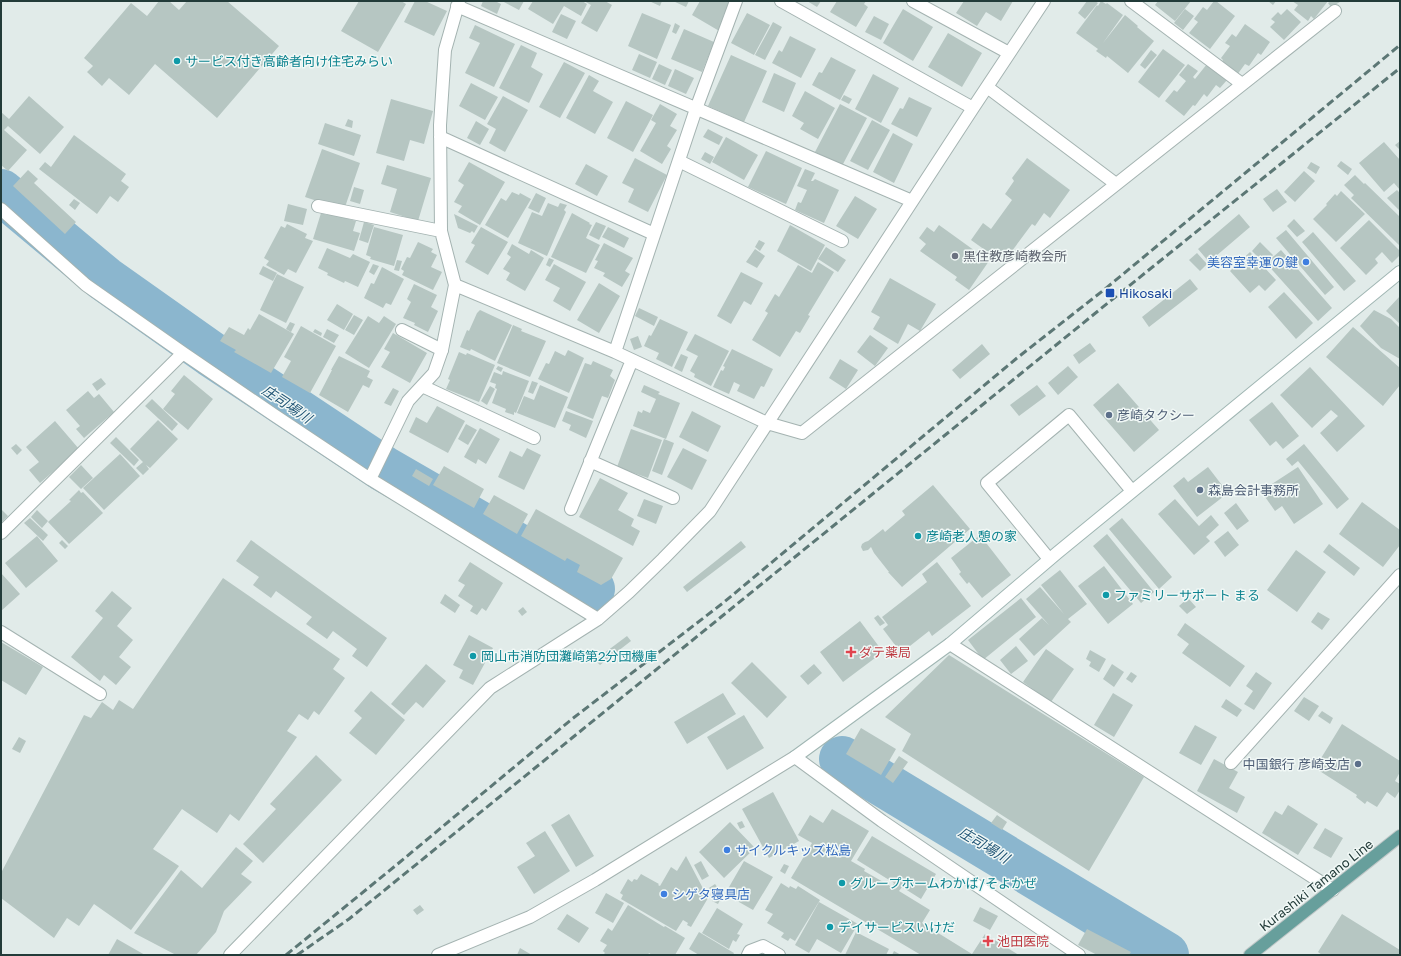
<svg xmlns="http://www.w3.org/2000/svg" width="1401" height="956" viewBox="0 0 1401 956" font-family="'Golos Text','Noto Sans JP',sans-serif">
  <rect width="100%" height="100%" fill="#e1ebe9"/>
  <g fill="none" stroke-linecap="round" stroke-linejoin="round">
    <path stroke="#8bb6ce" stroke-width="46" d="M1,192L105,279L211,354L384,469L592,589
      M842,759L1166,955"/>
  </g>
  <path fill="#b6c6c2" d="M159,1H169L179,10L187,1H227L279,46L217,118L155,64L129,95L109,78L102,86L87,72L93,66L84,58L131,3L147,16Z
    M359,1H401L406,4L378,52L341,31Z
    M415,1H425L447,11L434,36L404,22Z
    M483,1H495L501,4L497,14L481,6Z
    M502,1H524L519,10Z
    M533,1H582L587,4L581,16L564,6L553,24L528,9Z
    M584,1H605L612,5L597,32L581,23L591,5Z
    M649,1H662L660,6Z
    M673,1H689L686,7Z
    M700,1H732L723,16L728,19L721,32L692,15Z
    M807,1H821L817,7Z
    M837,1H866L864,4L868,7L856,27L830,12Z
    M964,1H1013L1001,21L986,12L977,26L956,13Z
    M1087,1H1095L1098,3L1085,19L1078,13Z
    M1101,1L1106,4L1107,3L1123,15L1103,43L1125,15L1138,26L1137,27L1154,41L1128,73L1107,56L1106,58L1096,51L1098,49L1076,33L1097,5L1098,6Z
    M1158,1H1191L1175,21L1155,5Z
    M1214,1H1216L1235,16L1210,49L1189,33L1198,22L1194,19L1203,7L1207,10Z
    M1268,1H1276L1273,5Z
    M1292,1H1328L1314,19L1311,16L1308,21L1294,10L1298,5Z
    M1331,1H1339L1340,2L1331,7L1328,3Z
    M903,9L933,27L913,61L883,43Z
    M1185,9L1194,16L1183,30L1174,23Z
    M1287,9L1301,22L1284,40L1270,27L1275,22L1271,19L1278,12L1281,15Z
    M642,13L671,25L657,59L628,46Z
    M747,13L770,25L754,55L731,43Z
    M561,14L576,21L567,39L552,32Z
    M874,16L889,24L881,40L865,32Z
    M773,22L782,27L765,60L755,55Z
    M675,23L680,26L676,34L672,32Z
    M1245,24L1270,42L1261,55L1258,53L1249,66L1245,64L1237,75L1221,63L1223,60L1221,58L1230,46L1225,43L1232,34L1236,37Z
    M475,25L515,44L494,87L465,73L480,43L469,38Z
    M684,29L714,42L702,72L671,59Z
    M948,33L982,53L962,87L928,67Z
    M790,36L816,49L801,78L772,63L779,50L782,52Z
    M521,45L537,53L531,67L543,74L529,103L499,88Z
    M1163,49L1185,65L1159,98L1138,82Z
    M1151,50L1157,55L1145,69L1140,65Z
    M639,54L657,62L650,78L632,70Z
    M731,55L767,71L744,122L708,106Z
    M831,57L856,70L840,100L812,85L819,72L822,73Z
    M564,62L585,73L560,118L539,107Z
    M659,64L672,70L665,85L652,79Z
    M1188,64L1198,71L1193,77L1195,79L1207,64L1227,80L1220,88L1216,85L1207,97L1204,94L1195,106L1193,105L1184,116L1165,101L1174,90L1177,92L1186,81L1179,75Z
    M675,69L694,78L686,94L668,86Z
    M774,73L796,83L784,112L762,102Z
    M873,74L899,88L881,123L855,109Z
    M589,75L599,81L593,91L613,102L595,134L566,118Z
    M471,83L498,97L485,120L459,106Z
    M805,91L835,108L818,139L800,129L804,123L792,116Z
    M844,95L852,99L849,104L841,100Z
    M29,96L64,127L40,154L8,126L4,130L27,150L8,171L1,165V112L9,119Z
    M503,96L528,110L505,152L489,143L496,129L487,124Z
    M909,97L932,108L917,137L891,124L900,108L903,109Z
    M391,99L433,111L424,144L410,140L404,161L376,153Z
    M626,101L653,115L633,152L607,138Z
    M660,104L677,114L670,126L677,130L667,146L671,149L662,164L640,151L656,123L651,120Z
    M840,104L867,118L842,166L815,152Z
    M348,119L353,121L352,128L345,126Z
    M872,120L890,130L868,170L850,161Z
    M476,121L489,129L480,145L467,138Z
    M325,123L361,135L354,156L318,144Z
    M708,129L723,137L719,145L703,137Z
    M893,133L913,144L894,183L873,172Z
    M74,135L126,174L121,181L129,187L118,202L110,196L97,214L39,169L45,162L51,167Z
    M726,137L758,155L744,180L712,162Z
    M1400,141V150L1395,145Z
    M1384,142L1400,160V190L1394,183L1384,192L1359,163Z
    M322,149L360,163L344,210L305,197Z
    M766,151L802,168L786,204L748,187Z
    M705,152L714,157L710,164L701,159Z
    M635,158L667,175L648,212L628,202L634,189L622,183Z
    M1027,158L1070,190L1050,218L1044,213L1035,226L1032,224L1012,251L1009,248L999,260L971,240L983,223L991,229L1012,200L1005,194L1014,181L1012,178Z
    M1341,161L1352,169L1348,175L1337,166Z
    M469,162L505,182L480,225L458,212L462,206L454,202L464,185L458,181Z
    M1311,162L1320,167L1316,174L1307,168Z
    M586,164L608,176L597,196L575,184Z
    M387,165L431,178L418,221L390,212L397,189L381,184Z
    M805,169L815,173L811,181H813L815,179L839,190L824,223L795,210L798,202L801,203L807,190L797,186Z
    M28,170L38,179L34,183L76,222L65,234L13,186Z
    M1304,171L1315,181L1295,202L1284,192Z
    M1355,175L1364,184L1365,183L1400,217V246L1351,198L1354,195L1344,185Z
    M354,187L364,190L360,204L350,201Z
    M1277,189L1287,202L1273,212L1263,199Z
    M1397,190L1400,193V211L1387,198Z
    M1341,191L1365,214L1336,242L1313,219L1327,205L1326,204L1335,194L1337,196Z
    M512,192L519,195L520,193L531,199L508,238L485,225L501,198L506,201Z
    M536,193L546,198L539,213L528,208Z
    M855,196L877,209L858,239L836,226Z
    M74,199L80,203L75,210L69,205Z
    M548,203L558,207L560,203L567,205L564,210L566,212L547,256L518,243L532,212L542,216Z
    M288,204L307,209L303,225L284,221Z
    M321,213L327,215V213L356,221L353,231L360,233L354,251L313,239Z
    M572,213L590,223L589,224L592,225L586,238L600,245L586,273L551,257Z
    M454,214L478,226L474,233L472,231L470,233L458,228Z
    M1239,214L1250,227L1209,262L1198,249Z
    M1294,219L1305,231L1297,237L1287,226Z
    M1369,220L1400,251V255L1392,263L1382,252L1375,259L1378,263L1366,275L1340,248Z
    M364,222L374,225L368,243L359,240Z
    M596,222L606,226L599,240L589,235Z
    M287,224L307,234L305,238L313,241L296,273L288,269L284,275L266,265L269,261L264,258L281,226L285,228Z
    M790,225L825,245L811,271L777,251Z
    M939,225L989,261L969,290L955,280L957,277L920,251L926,244L919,238L927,227L934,232Z
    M374,227L403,235L394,266L370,259L371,257L366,255Z
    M481,227L508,242L488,275L465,262L475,245L471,243Z
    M608,227L629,238L624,248L602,237Z
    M1286,230L1334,287L1325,295L1276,238Z
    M1313,232L1356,281L1344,291L1302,242Z
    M759,240L765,243L760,251L755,247Z
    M418,242L433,249L431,252L437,255L431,267L442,272L433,290L402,275L404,271L401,269L407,257L410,258Z
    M1260,242L1273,255L1265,264L1252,251Z
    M604,243L633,258L625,271L630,274L622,287L603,276L605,273L594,268L598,261L595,260Z
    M512,244L529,254L531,250L544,258L525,291L506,280L510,273L503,269L511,257L507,254Z
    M826,247L846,260L838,272L818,259Z
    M327,248L350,258L353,254L370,262L358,287L345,281L344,283L327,275L328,273L318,268Z
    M755,249L765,256L757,268L746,262Z
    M1281,250L1332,308L1318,321L1266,263Z
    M1250,252L1276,280L1265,291L1259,285L1250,293L1230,271Z
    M1197,253L1207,264L1200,271L1189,260Z
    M549,258L554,260L550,267L546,265Z
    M397,260L402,261L399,271L394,270Z
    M818,262L834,272L808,315L810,316L800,333L796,331L780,357L752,340L768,313L765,311L775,294L779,297L798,265L812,273Z
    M373,264L379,266L374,275L369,272Z
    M554,264L586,282L570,311L553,301L560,288L545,280Z
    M263,266L277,273L273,281L259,274Z
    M382,267L404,279L391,305L386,303L383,308L364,298L371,283L374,284Z
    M741,272L763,283L751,305L744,301L731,324L717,316Z
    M277,274L304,287L286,323L260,310Z
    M890,278L936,304L920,331L908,324L898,344L873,329L880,317L871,312Z
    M1190,279L1198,289L1149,327L1142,317Z
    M599,283L620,296L599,333L577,320Z
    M414,284L437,295L431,307L438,311L428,332L414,325L415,323L403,318L411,302L407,299Z
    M1284,292L1313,323L1296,339L1268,307Z
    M1400,296V324L1386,311Z
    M337,304L353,314L344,330L327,320Z
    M639,308L658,317L654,326L635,316Z
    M480,310L512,325L495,361L471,349L470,351L460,347L467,330L469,331L477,313Z
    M1374,310L1391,319L1400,328V359L1381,348L1360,326Z
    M259,314L294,334L271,373L234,352L236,350L220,341L229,327L244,335L248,328L250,330Z
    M354,315L363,320L354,335L345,330Z
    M368,316L379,323L384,316L396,324L369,368L345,353Z
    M660,319L688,332L672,367L656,359L659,353L644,346L649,335L651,336Z
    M290,322L295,324L291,332L286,329Z
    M513,325L522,329L521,331L546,341L530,377L497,363Z
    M301,326L336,346L310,393L282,377L291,361L284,357Z
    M1353,327L1400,368V385L1383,406L1326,357Z
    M315,329L322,333L321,336L313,332Z
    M327,329L339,335L334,343L323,337Z
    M393,333L427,353L410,383L381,367L390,352L384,349Z
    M695,334L729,351L711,386L694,377L695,374L690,371L698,356L686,350Z
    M870,335L888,348L875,366L857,352Z
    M638,336L642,347L634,350L630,339Z
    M1090,343L1096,351L1079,364L1073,355Z
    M982,344L990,354L960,379L952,370Z
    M732,349L773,369L764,387L761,386L754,399L737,391L740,385L734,382L729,394L713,387L721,370L723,371L725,367L723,366Z
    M568,350L584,358L569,393L538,379L546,363L549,364L555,351L565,356Z
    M459,352L466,355L467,353L495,365L479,402L446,389L450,380L448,379Z
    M681,354L688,357L682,372L674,368Z
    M339,356L370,371L367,377L373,380L369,388L363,385L348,412L319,395L332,370H331Z
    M840,359L858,370L846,389L829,378Z
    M593,361L613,370L610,376L615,380L608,398L602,396L593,419L567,408L585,363L591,365Z
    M498,366L503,368L501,372L496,369Z
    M1068,366L1078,377L1058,395L1048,383Z
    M1310,367L1365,426L1337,452L1320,433L1338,416L1331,410L1312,428L1280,395Z
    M503,371L529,381L516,413L514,412V415L505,412L506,409L492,403L497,389L495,388L496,384L490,382L494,372L502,375Z
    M184,375L213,399L188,430L163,409L175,394L171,391Z
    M101,378L106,384L97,391L92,384Z
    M532,381L538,383L533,394L528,392Z
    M1118,383L1159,430L1134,452L1093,405Z
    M540,385L568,397L555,428L517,413L524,396L534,400Z
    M644,385L660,392L658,394L680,403L666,439L633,426L638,411L642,413L643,410L650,413L656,399L641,392Z
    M1037,385L1046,396L1019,416L1010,405Z
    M490,386L495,389L487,405L481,401Z
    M393,388L399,391L391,406L384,403Z
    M88,391L94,398L99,394L114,412L84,438L76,429L80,426L66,410Z
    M152,399L178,424L172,431L145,406Z
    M1272,402L1299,436L1283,449L1276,441L1270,446L1249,420Z
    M437,406L465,421L448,453L409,432L416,417L427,423Z
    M566,411L593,421L586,438L569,430L571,425L562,421Z
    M692,411L721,426L708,452L679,437Z
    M158,420L178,439L150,468L146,465L149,469L143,475L136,468L143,462L130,449Z
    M55,421L79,449L40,483L29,470L39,462L26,447Z
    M466,424L477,430L468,445L458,439Z
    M480,428L500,439L486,464L478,459L476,464L464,457Z
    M631,429L662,440L648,478L617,467Z
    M116,437L139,460L134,466L110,443Z
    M664,439L674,443L662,475L652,471Z
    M16,444L22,450L17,455L11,448Z
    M1304,444L1349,499L1337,509L1298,461L1292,466L1286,459Z
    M527,448L541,455L524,490L498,477L510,451L522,457Z
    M683,448L707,460L692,490L667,477Z
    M120,454L140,476L104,510L83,488Z
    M81,465L93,478L81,489L69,477Z
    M444,466L484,489L474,508L433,485Z
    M1208,467L1228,493L1197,517L1173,486L1184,477L1188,482Z
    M1298,467L1323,504L1294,524L1282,506L1275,511L1261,491Z
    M416,469L433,479L429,486L412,476Z
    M600,478L628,493L618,510L634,519L631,526L640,531L633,546L579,517Z
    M933,485L970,529L902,587L888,572H889L874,553L871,547L868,550L863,551L861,547L862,544L865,542L868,541L883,529L885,532L905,515L902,511Z
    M79,490L81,493L83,492L103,513L69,544L48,522L71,501L69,500Z
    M494,495L528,514L517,534L483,514Z
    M644,499L663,506L656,524L637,516Z
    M1175,499L1199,526L1211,515L1219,525L1206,537L1210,541L1194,555L1158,514Z
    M1362,502L1400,530V545L1383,567L1339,534Z
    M1236,503L1249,521L1237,530L1224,513Z
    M1,509L8,516L1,523Z
    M536,509L623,558L611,579L601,585L577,572L580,565L567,558L565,561L521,536Z
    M37,510L48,521L42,528L31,517Z
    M30,518L48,535L43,541L24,523Z
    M1122,518L1172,577L1159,589L1109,529Z
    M1228,531L1239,545L1225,557L1214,542Z
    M1107,534L1154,592L1141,603L1093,546Z
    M980,535L1011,575L982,598L969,582L967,584L959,574L961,572L951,558Z
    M37,536L58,561L26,588L5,563Z
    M62,540L68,546L65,549L59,543Z
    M251,540L387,638L367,667L352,656L357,649L333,631L327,639L306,624L312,617L276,591L271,598L253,585L259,577L236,561Z
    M741,541L746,547L687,592L683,587Z
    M1329,544L1360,568L1354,576L1323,552Z
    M1296,550L1326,572L1297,612L1267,590Z
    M470,562L503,583L486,611L482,608L477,615L470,611L473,606L458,596L465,585L458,581Z
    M937,562L971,606L932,636L929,631L901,653L883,629L888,625L882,617L927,582L922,574Z
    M1104,566L1133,604L1108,624L1078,586Z
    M1060,570L1087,604L1068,619L1071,622L1034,656L1019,639L1042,618L1049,625L1026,599L1040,587L1064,614L1041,585Z
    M1,573L20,594L1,611Z
    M223,578L340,659L333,669L345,678L319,715L314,711L308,720L299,714L287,731L297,737L239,821L230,814L217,833L182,809L153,849L179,866L131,930L94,904L79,926L67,918L54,938L1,898V873L84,715L91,718L102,702L113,710L119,700L133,709Z
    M112,591L132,608L117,626L133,640L119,657L131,667L116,685L104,675L100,681L71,657L103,618L95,611Z
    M445,594L460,605L455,613L440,603Z
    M1021,598L1036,617L983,660L968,640Z
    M1188,598L1196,607L1187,614L1179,606Z
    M523,607L527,612L522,616L518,611Z
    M1318,612L1330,619L1322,630L1311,622Z
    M878,615L885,623L880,626L874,618Z
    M860,621L883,652L843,682L820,652Z
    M1185,623L1245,666L1230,687L1182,653L1189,644L1177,635Z
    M469,635L493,648L473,685L459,678L463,670L453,665Z
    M627,636L631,641L600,665L595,660Z
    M1,642L43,667L26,695L1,680Z
    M1016,646L1028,661L1011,674L1000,660Z
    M1046,649L1074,669L1051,702L1023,682Z
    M1090,650L1106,659L1099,672L1089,666L1091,662L1086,659Z
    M949,655L1144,777L1089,871L902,751L911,734L885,717Z
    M752,662L787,697L767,718L731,683Z
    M426,664L446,681L423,708L416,702L404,715L391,704Z
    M814,664L822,673L808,685L800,676Z
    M1112,664L1124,672L1114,687L1103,679Z
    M1131,672L1137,676L1132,683L1126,679Z
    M1256,672L1272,683L1254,710L1244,704L1253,691L1246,686Z
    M371,691L405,720L376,755L349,733L362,718L354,711Z
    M723,693L736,714L687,744L674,722Z
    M1113,693L1133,705L1114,737L1094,725Z
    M1304,697L1319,706L1309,721L1294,711Z
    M1226,699L1242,710L1237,717L1221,707Z
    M1322,711L1333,718L1330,724L1318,716Z
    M744,715L764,748L727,770L707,737Z
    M1342,724L1400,761V772L1395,781L1400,784V790L1395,798L1387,792L1377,807L1367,801L1365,804L1356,797L1357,795L1315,768Z
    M1195,725L1217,737L1201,765L1179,753Z
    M861,728L896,749L881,775L846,754Z
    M19,737L26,741L20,753L12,749Z
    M316,755L342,780L263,863L243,844L276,809L270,804Z
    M899,756L908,762L893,783L885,777Z
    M1214,759L1238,772L1229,788L1245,797L1237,813L1197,791Z
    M773,792L799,841L769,858L742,809Z
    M1288,805L1318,824L1298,855L1262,833L1275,811L1282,815Z
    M832,809L869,831L851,861L865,869L864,871L892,887L894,883L857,860L872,836L936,874L921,899L902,887L899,891L930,910L922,923L972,954L985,934L1019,955H921L791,878L812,843L798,835L810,815L823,823Z
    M569,814L594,856L576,867L551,825Z
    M997,815L1007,822L1002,830L991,823Z
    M742,821L745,827L740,829L737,823Z
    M730,822L755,848L724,878L699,852Z
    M1325,828L1343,838L1331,858L1313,848Z
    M545,831L570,871L534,894L517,867L535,856L526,843Z
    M236,847L253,861L241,874L252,882L224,911L216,932L196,955H176L134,933L181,870L202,888Z
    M686,856L708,898L691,927L687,925L688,923L683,920L676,931L621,899L623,895L620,893L628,879L632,882L634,879L637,880L641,874L659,884L658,885L660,886L671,867L677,871Z
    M701,861L709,876L702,880L694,865Z
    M744,861L773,877L753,910L725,894Z
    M784,864L789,866L785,874L780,871Z
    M781,883L789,888L790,886L796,889L798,886L820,900L795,941L790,938L788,941L781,937L784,933L767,923L773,914L765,910Z
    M715,884L718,888L712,892L709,888Z
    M606,893L624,903L613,923L595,913Z
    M716,893L722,896L718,904L712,901Z
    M819,902L858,924L841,953L817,939L809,953L795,945Z
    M420,905L424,910L417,915L413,910Z
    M628,905L664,927L665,926L685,938L675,955H652L649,953L648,955L604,954L605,953L603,951L607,945L600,941L608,928L612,931Z
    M980,907L998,916L990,930L973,921Z
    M717,908L743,924L737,934L740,935L736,942L733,940L729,949L702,933Z
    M567,914L589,928L579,943L557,929Z
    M1342,914L1400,950V955H1322L1318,952Z
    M1087,929L1131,952L1129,955H1097L1078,945Z
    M699,932L734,953L733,955H699L689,949Z
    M856,932L889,949L886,955H845Z
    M117,939L145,955H108Z
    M520,948L532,955H517Z
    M894,951L901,955H892Z"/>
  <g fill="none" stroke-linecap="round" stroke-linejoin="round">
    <defs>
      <path id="lane" d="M402,330L442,350
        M1049,559L987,483L1069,415L1132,491
        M950,644L1333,890"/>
      <path id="street" d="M781,1L973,108
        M913,1L1009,53
        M1131,1L1242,84
        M457,6L912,201
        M987,87L1116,184
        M440,137L654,234
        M679,161L842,241
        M318,206L441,231
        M1,209L86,285L183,353L274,415L370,479L598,619
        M455,285L615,352L767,423L802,433L1335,11
        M615,352L696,109L736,1
        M422,386L534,438
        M590,461L673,498
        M370,479L408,401L434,373L442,350L455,285L441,231L440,125L445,50L459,1
        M571,509L632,360
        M1,533L183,353
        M1,632L100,694
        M1231,763L1400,575
        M230,955L490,688L598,619L629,592L663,559L710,511L973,108L1044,1
        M438,955L530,917L595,880L795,757L882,821L1079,955
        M748,955L750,951L763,946L779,955"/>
      <path id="secondary" d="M795,757L950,644L1057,553L1400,272"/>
      <path id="primary" d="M1250,955L1400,836"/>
    </defs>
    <use href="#lane" stroke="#a4b3b1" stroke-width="14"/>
    <use href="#street" stroke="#a4b3b1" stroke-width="14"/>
    <use href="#secondary" stroke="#a0b6b3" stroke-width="14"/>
    <use href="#primary" stroke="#c1c8c8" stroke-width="14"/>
    <use href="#lane" stroke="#fff" stroke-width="12"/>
    <use href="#street" stroke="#fff" stroke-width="12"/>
    <use href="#secondary" stroke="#fff" stroke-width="12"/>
    <use href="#primary" stroke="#679f9c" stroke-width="12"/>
    <path stroke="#5c7775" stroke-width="3" stroke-dasharray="8 4" stroke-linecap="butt" d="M286,955L400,862L572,719L723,603L1017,358L1105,289L1400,45
      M297,955L349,919L1114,298L1400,68"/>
  </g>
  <g fill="#0f9aa8" stroke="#f1f8f6" stroke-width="1.5">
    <circle cx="177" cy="61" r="4"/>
    <circle cx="918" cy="536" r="4"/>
    <circle cx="1106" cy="595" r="4"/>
    <circle cx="473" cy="656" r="4"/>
    <circle cx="842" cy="883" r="4"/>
    <circle cx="830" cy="927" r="4"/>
  </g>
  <circle fill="#6b7280" stroke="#f1f8f6" stroke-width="1.5" cx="955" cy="256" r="4"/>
  <g fill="#3f7fe0" stroke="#f1f8f6" stroke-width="1.5">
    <circle cx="1306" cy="262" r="4"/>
    <circle cx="727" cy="850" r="4"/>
    <circle cx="664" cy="894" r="4"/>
  </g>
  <rect fill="#1a4fb4" stroke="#f1f8f6" stroke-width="1.5" x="1105" y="288" width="10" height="10" rx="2"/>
  <g fill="#5c6f8a" stroke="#f1f8f6" stroke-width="1.5">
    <circle cx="1109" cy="415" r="4"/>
    <circle cx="1200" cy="490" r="4"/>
    <circle cx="1358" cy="764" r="4"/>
  </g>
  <g fill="#e0444e" stroke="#f1f8f6" stroke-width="1.5">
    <path d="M849 646h4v4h4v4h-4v4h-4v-4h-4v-4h4z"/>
    <path d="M986 935h4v4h4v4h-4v4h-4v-4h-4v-4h4z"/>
  </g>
  <g text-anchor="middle" stroke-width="3" stroke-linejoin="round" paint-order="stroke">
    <g font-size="13" fill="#0d838f" stroke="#f1f8f6" text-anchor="start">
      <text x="185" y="66">サービス付き高齢者向け住宅みらい</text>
      <text x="926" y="541">彦崎老人憩の家</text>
      <text x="1114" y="600">ファミリーサポート まる</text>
      <text x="481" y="661">岡山市消防団灘崎第2分団機庫</text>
      <text x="850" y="888">グループホームわかば/そよかぜ</text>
      <text x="838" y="932">デイサービスいけだ</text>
    </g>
    <g font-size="13" fill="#5b616d" stroke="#f1f8f6" text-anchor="start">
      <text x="963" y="261">黒住教彦崎教会所</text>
    </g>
    <g font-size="13" fill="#366cbe" stroke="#f1f8f6" text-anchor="start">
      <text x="1298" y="267" text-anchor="end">美容室幸運の鍵</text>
      <text x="735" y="855">サイクルキッズ松島</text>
      <text x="672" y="899">シゲタ寝具店</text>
    </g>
    <g font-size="13" fill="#164399" stroke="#f1f8f6" text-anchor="start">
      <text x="1119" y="298">Hikosaki</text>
    </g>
    <g font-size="13" fill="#4e5e75" stroke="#f1f8f6" text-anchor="start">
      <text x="1117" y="420">彦崎タクシー</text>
      <text x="1208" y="495">森島会計事務所</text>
      <text x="1350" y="769" text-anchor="end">中国銀行 彦崎支店</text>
    </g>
    <g font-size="13" fill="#be3a42" stroke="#f1f8f6" text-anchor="start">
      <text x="859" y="657">ダテ薬局</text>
      <text x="997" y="946">池田医院</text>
    </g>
    <g font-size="13" fill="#223b39" stroke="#f1f8f6">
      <text transform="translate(1316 885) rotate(-38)" y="5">Kurashiki Tamano Line</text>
    </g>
    <g font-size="14" font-style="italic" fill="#1f5475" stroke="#f1f8f6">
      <text transform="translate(287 404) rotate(34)" y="5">庄司場川</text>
      <text transform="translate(984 845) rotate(31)" y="5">庄司場川</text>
    </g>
  </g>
  <rect width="1401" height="956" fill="none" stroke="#223b39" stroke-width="4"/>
</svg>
